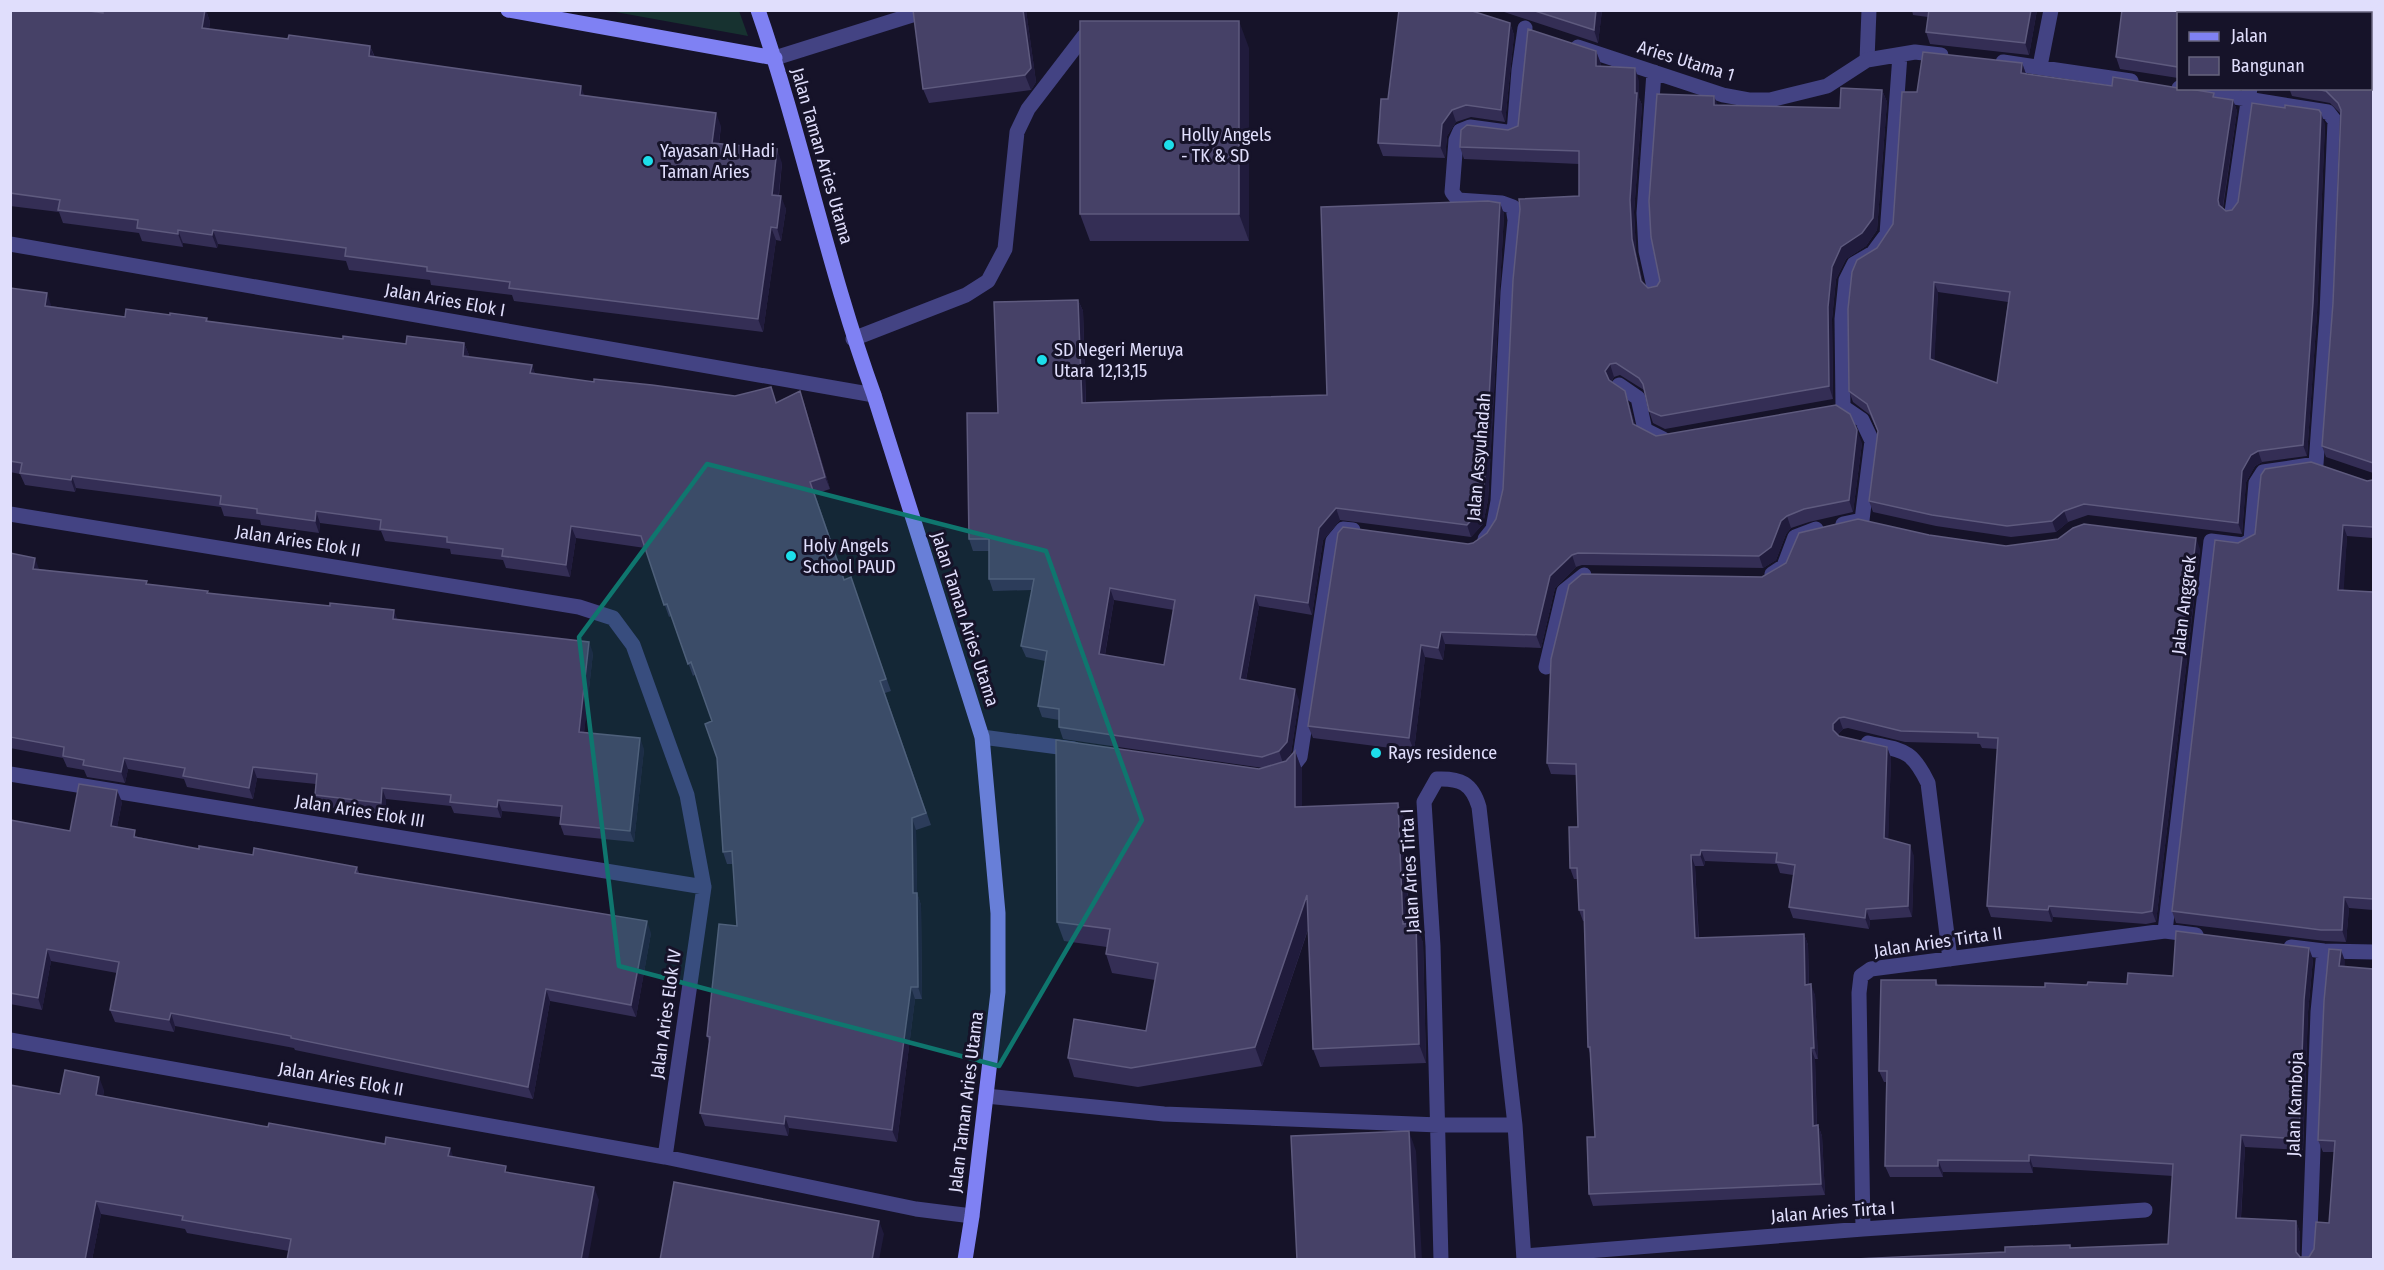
<svg xmlns="http://www.w3.org/2000/svg" width="2384" height="1270" viewBox="0 0 2384 1270" font-family="'Fira Sans Condensed',sans-serif">
  <rect width="100%" height="100%" fill="#161329"/>
  <path fill="#173230" d="M610,11H739L748,36Z"/>
  <g fill="none" stroke-linecap="round" stroke-linejoin="round">
    <path stroke="#434383" stroke-width="15" d="M1867,60L1869,10"/>
    <path stroke="#434383" stroke-width="15" d="M2264,14L2265,10
      M1578,47L1723,95L1750,100H1770L1827,86L1867,60L1915,52L1941,55
      M775,58L928,10
      M2003,62L2131,81
      M2040,66L2051,10
      M1654,72L1644,213L1646,251L1655,291
      M2179,88L2328,112L2335,121L2327,314L2316,464L2263,472L2256,483L2251,540L2243,545L2211,541L2165,931L2196,935
      M2232,212L2250,88
      M10,244L874,395
      M853,339L966,295L988,281L1005,249L1017,132L1028,109L1084,36
      M1619,385L1638,398L1645,430L1663,439
      M10,514L579,607L613,618L633,645L687,795L704,887L665,1157
      M1843,524L1862,520L1872,441L1862,420L1843,407L1842,319L1846,280L1854,264L1873,253L1887,234L1900,55
      M1485,539L1493,529L1498,501L1508,292L1515,220L1513,207L1502,203L1458,200L1452,192L1456,140L1460,131L1470,127L1514,133L1519,70L1525,28
      M1772,574L1784,566L1795,537L1816,529
      M1546,667L1564,591L1584,575
      M982,737L1074,749
      M1868,743C1903,751 1911,748 1928,783L1950,959
      M1284,772L1289,771L1300,757L1333,541L1343,529L1353,530
      M10,774L704,887
      M2291,947L2324,951L2374,952
      M10,1040L665,1157L916,1209L972,1216
      M986,1096L1164,1114L1439,1125H1515
      M1863,1229L1859,993L1861,976L1871,969L2165,931
      M1524,1256L1863,1229L2145,1210
      M1441,1260L1433,946L1424,802L1437,779C1460,778 1472,783 1479,807L1515,1125L1524,1260
      M2309,1260L2318,1012L2324,951"/>
    <path stroke="#7f81f3" stroke-width="15" d="M508,10L775,58
      M758,10C802,137 828,269 874,395L982,737L998,913V992L972,1216L965,1260"/>
  </g>
  <path fill="#342e55" fill-rule="evenodd" d="M10,10L103,13V10H206L210,22L209,29L288,39L370,46L375,57L585,95L721,126L719,144L782,163L779,196L786,209L781,241L776,240L763,332L514,301L512,295L431,285L430,280L349,270L346,261L218,244L217,248L183,243V247L142,241L139,233L63,223L59,212L10,206Z
    M1026,10L1036,82L1031,90L929,103L923,89Z
    M1498,10H1602L1598,43Z
    M1912,10H2037L2029,55L1930,44L1926,32L1928,17L1913,15Z
    M2373,10V473L2326,457L2322,446L2333,303L2340,113L2330,103L2292,96L2289,88H2370Z
    M2178,14V78L2120,69L2116,57Z
    M1510,23L1514,35L1505,122L1471,117L1456,122L1447,136L1445,158L1383,156L1378,143L1388,99Z
    M1249,48V241H1090L1080,214Z
    M1596,51L1601,64V66L1639,81V98L1642,105L1634,212L1636,252L1643,283L1648,288L1657,286L1660,281L1718,105L1840,108L1882,90L1887,102L1877,230L1866,246L1846,259L1836,279L1832,319L1833,399L1665,429L1653,423L1649,411L1645,392L1644,390L1620,375L1614,377L1611,382L1629,404L1635,425L1656,436L1862,443L1853,512L1809,522L1791,528L1786,534L1776,560L1763,568L1582,565L1576,567L1555,588L1541,648L1445,644L1443,660L1425,657L1414,751L1313,738L1308,726L1468,544L1473,543L1487,533L1496,519L1579,196V164L1464,159L1460,147L1508,130L1518,126Z
    M2022,63L2026,74L2112,86L2233,100L2237,111L2223,208L2226,211L2232,210L2325,124L2317,313L2307,456L2262,462L2255,466L2246,482L2242,534L2088,515L2068,522L2056,532L2011,537L1936,526L1873,512L1869,501L1878,432L1870,415L1853,402L1849,391L1877,248L1893,224L1917,92ZM1938,292L2008,302L1997,383L1934,361Z
    M1500,203L1504,214L1488,500L1483,524L1471,537L1340,520L1323,540L1312,615L1259,606L1246,680L1299,700L1291,753L1284,762L1286,761L1295,751L1302,770V807L1398,803L1405,821L1409,924L1423,942L1426,1063L1320,1067L1313,1049L1308,930L1262,1066L1138,1087L1074,1077L1068,1058L1146,1031L1155,980L1112,973L1106,954L1107,947L1064,941L1057,922L1259,769L1263,768L1063,739L1059,727V720L1042,717L1038,706L1045,661L1026,657L1021,646L1032,590L993,591L989,579V551H973L969,539L998,413L1078,300L1083,311L1086,402L1327,395ZM1114,600L1174,610L1164,665L1105,655Z
    M10,288L51,305V306L125,317L170,315L207,318L208,321L343,339L406,344L464,343L469,355V357L532,365L535,374L594,382L776,402L804,403L830,489L815,494L845,580L855,590L891,691L885,693L931,825L916,830L917,893L921,905L922,999H915L897,1142L789,1128L788,1136L705,1126L700,1113L709,1042L707,1036L737,926L733,864H727L723,852L717,758L712,721L696,674L693,676L671,616L669,617L645,548L576,538L570,577L506,568L503,560L451,554L450,549L385,541L381,531L320,523L319,533L261,525L260,520L224,516L221,507L76,488L75,492L25,485L20,474L10,472Z
    M2373,480V538L2347,536L2343,590L2373,592V910L2349,908L2346,942L2325,941L2176,923L2172,911L2238,543L2367,481Z
    M1929,535L2006,546L2200,549L2156,922L2146,924L2053,917L2052,922L1991,917L1987,906L1998,749L1982,748L1980,744L1905,742L1848,728L1843,729L1837,735L1839,736L1887,747L1891,758L1888,839L1914,856L1912,917L1870,920L1869,929L1793,918L1789,907L1793,875L1780,873L1777,864L1705,861L1704,866H1695L1699,938L1804,934L1808,945L1809,984L1815,995L1818,1059H1815L1817,1125H1818L1822,1136L1825,1195L1593,1206L1589,1194L1595,1137L1590,1053L1588,1047L1584,921H1583L1579,910L1577,879H1574L1570,868L1578,827L1576,775L1551,774L1547,763L1762,577Z
    M10,553L39,569L148,584L208,591V593L397,619L593,653L584,732L644,749L634,842L564,835L560,824V817L502,811L501,818L454,813L451,806L386,799L385,814L319,806L315,795L316,784L257,778L253,799L187,787L184,779L128,769L125,783L87,777L84,770L67,767L63,758L10,748Z
    M122,802L117,827L138,837L199,849L357,867L359,873L651,933L636,1017L550,1001L533,1099L295,1050L294,1048L175,1026L174,1032L115,1022L110,1010L117,973L51,961L42,1010L10,1004V820L70,831Z
    M2313,959L2308,1012L2303,1150L2245,1147L2241,1218L2296,1221L2300,1233V1257H2309L2314,1249L2329,1223L2334,1152H2323L2318,1140L2345,961L2344,966L2373,1260L2005,1252L2168,1244L2173,1176L2033,1167V1173L1943,1172V1177H1890L1885,1166L1886,1082H1884L1879,1071L1936,980L1938,985L2045,987L2127,984L2173,976Z
    M104,1090L103,1096L268,1127L453,1156L599,1200L289,1251L187,1233L185,1229L101,1214L92,1260L60,1094Z"/>
  <path fill="#201b3c" d="M205,10H206L210,22L207,41L202,28Z
    M1023,10H1026L1036,82L1031,90L1025,75Z
    M1596,10H1602L1598,43L1594,30Z
    M2031,10H2037L2029,55L2025,43Z
    M2225,10H2231V14H2225Z
    M1239,21L1249,48V241L1239,214Z
    M1510,23L1514,35L1505,122L1501,110Z
    M370,46L375,59L369,56Z
    M1596,51L1601,64L1600,78L1596,66Z
    M2022,63L2026,74L2021,73Z
    M1635,68L1639,81V98L1642,105L1634,212L1636,252L1645,293L1641,281L1632,239L1630,200Z
    M581,86L586,100L580,95Z
    M1882,90L1887,102L1877,230L1866,246L1846,259L1836,279L1832,319L1833,399L1829,386L1828,307L1832,267Z
    M1714,96L1719,108L1714,105Z
    M2233,100L2237,111L2222,211L2219,205L2218,200Z
    M1452,110L1456,122L1447,136L1445,158L1440,146L1442,124Z
    M716,113L721,126L717,156L712,143Z
    M2321,113L2325,124L2317,313L2307,456L2303,445Z
    M777,149L782,163L777,208L772,195Z
    M781,196L786,209L781,241L777,228Z
    M1500,203L1504,214L1488,500L1483,524L1471,537L1467,525Z
    M771,227L776,240L763,332L758,319Z
    M178,230L183,243V247L178,234Z
    M213,230L218,244L217,248L212,235Z
    M1934,282L1938,292L1934,370L1930,359Z
    M47,293L51,305L49,318L45,306Z
    M1078,300L1083,311L1086,414L1082,403Z
    M464,343L469,355L467,368L463,356Z
    M1610,364L1614,377L1609,384L1605,371Z
    M532,365L536,377L530,373Z
    M800,391L804,403L830,489L825,477Z
    M1625,391L1629,404L1638,436L1633,424Z
    M1857,430L1862,443L1853,512L1849,500Z
    M2258,451L2262,462L2255,466L2246,482L2242,534L2238,523L2242,471L2251,455Z
    M72,476L76,488L75,492L71,480Z
    M1336,508L1340,520L1323,540L1312,615L1308,603L1319,528Z
    M316,511L320,523L319,533L315,521Z
    M2064,511L2068,522L2056,532L2052,521Z
    M1787,516L1791,528L1786,534L1776,560L1763,568L1759,556L1781,521Z
    M2343,525L2347,536L2343,602L2338,590Z
    M571,526L576,538L570,577L566,565Z
    M2196,538L2200,549L2156,922L2152,911Z
    M1572,555L1576,567L1555,588L1541,648L1536,635L1550,576Z
    M35,558L39,569H33Z
    M1110,588L1114,600L1103,665L1099,654Z
    M1255,595L1259,606L1244,690L1240,679Z
    M394,610L398,621L393,619Z
    M1441,632L1445,644L1443,660L1438,648Z
    M589,642L593,653L583,743L579,732Z
    M1421,645L1425,657L1414,751L1409,738Z
    M1295,689L1299,700L1291,753L1283,763L1279,751Z
    M1839,718L1843,729L1837,735L1833,730V724Z
    M640,738L644,749L634,842L630,831Z
    M1887,747L1891,758L1888,849L1884,838Z
    M1295,751L1302,770V826L1295,807Z
    M124,758L128,769L125,783L121,772Z
    M253,767L257,778L253,799L249,788Z
    M382,788L386,799L385,814L381,803Z
    M117,790L122,802L115,838L111,826Z
    M498,800L502,811L501,818L497,807Z
    M1398,803L1405,821L1409,943L1403,924Z
    M912,818L916,830L917,893L921,905L922,999L918,987L913,893Z
    M1910,845L1914,856L1912,917L1908,906Z
    M1701,850L1705,861L1704,866L1700,855Z
    M1691,855L1695,866L1699,950L1695,938Z
    M1307,895L1313,914L1262,1066L1255,1047Z
    M2344,897L2349,908L2346,942L2342,930Z
    M2049,906L2053,917L2052,922L2048,910Z
    M1866,909L1870,920L1869,929L1865,918Z
    M647,921L651,933L636,1017L631,1005Z
    M1416,923L1423,942L1426,1063L1419,1044Z
    M1804,934L1808,945L1809,996L1805,985Z
    M2309,948L2313,959L2308,1012L2303,1150L2299,1139L2304,1000Z
    M47,949L51,961L42,1010L38,998Z
    M2341,950L2345,961L2344,978L2339,966Z
    M1811,984L1815,995L1818,1059L1814,1048Z
    M911,987L915,999L897,1142L892,1130Z
    M546,989L550,1001L533,1099L528,1087Z
    M171,1013L175,1026L174,1032L169,1020Z
    M1811,1048L1815,1059L1817,1137L1813,1126Z
    M99,1077L104,1090L101,1108L96,1095Z
    M785,1116L789,1128L788,1136L784,1124Z
    M1818,1125L1822,1136L1825,1195L1821,1184Z
    M1409,1131L1416,1151L1422,1260H1415Z
    M2241,1135L2245,1147L2240,1229L2236,1218Z
    M450,1148L455,1161L448,1156Z
    M2029,1155L2033,1167V1173L2029,1161Z
    M1938,1160L1943,1172V1177L1938,1166Z
    M594,1187L599,1200L588,1260H581Z
    M96,1201L101,1214L92,1260H85Z
    M879,1221L884,1234L879,1260H872Z
    M2296,1221L2300,1233V1260L2296,1252Z"/>
  <path fill="#464167" stroke="#5e5a7e" stroke-width="1.5" fill-rule="evenodd" d="M10,10H82L103,13V10H205L202,28L288,39L289,35L370,46L369,56L581,86L580,95L716,113L712,143L777,149L772,195L781,196L777,228L771,227L758,319L509,288L510,282L427,271V267L345,256L346,248L213,230L212,235L178,230V234L137,228L138,220L58,210L60,200L10,193Z
    M913,10H1023L1031,68L1025,75L923,89Z
    M1399,10H1469L1510,23L1501,110L1466,105L1452,110L1442,124L1440,146L1378,143L1381,99H1388Z
    M1532,10H1596L1594,30Z
    M1929,10H2031L2025,43L1926,32Z
    M2122,10H2225V14H2178V67L2116,57Z
    M2319,10H2373V463L2322,446L2333,303L2341,110L2338,103L2326,91L2310,88H2370V14H2318Z
    M1080,21H1239V214H1080Z
    M1528,29L1596,51V66L1635,68V93H1637L1630,200L1632,239L1641,281L1648,288L1657,286L1660,281L1651,237L1649,201L1657,94L1714,96V105L1840,108L1841,88L1882,90L1873,218L1862,233L1841,247L1832,267L1828,307L1829,386L1661,416L1649,411L1643,384L1639,378L1616,363L1610,364L1605,371L1609,380L1625,391L1633,424L1656,436L1836,405L1850,414L1857,430L1849,500L1804,509L1787,516L1781,521L1771,547L1759,556L1578,553L1572,555L1550,576L1536,635L1441,632L1438,648L1421,645L1409,738L1308,726L1338,533L1343,527L1468,544L1473,543L1487,533L1496,519L1503,489L1513,280L1520,209L1519,199L1579,196V151L1460,147L1461,130L1467,125L1508,130L1518,126Z
    M1923,52L2022,63L2021,73L2027,74L2112,86L2113,77L2178,88H2184L2214,93L2213,97L2233,100L2218,200L2219,205L2226,211L2232,210L2238,202L2252,103L2285,108V105L2319,110L2321,113L2313,303L2303,445L2258,451L2251,455L2242,471L2238,523L2084,504L2064,511L2052,521L2007,526L1932,515L1869,501L1878,431L1867,404L1849,391L1848,309L1852,272L1857,260L1877,248L1893,224L1902,92H1917ZM1934,282L2010,292L1997,383L1930,359Z
    M1488,201L1500,203L1484,488L1478,513L1467,525L1336,508L1319,528L1308,603L1255,595L1240,679L1295,689L1287,742L1279,751L1262,757L1059,727V709L1038,706L1047,651L1021,646L1034,579H989V539H969L967,413H998L994,302L1078,300L1082,403L1327,395L1321,207ZM1110,588L1175,600L1164,665L1099,654Z
    M10,288L47,293L45,306L125,317L126,309L170,315V313L207,318L206,321L343,339V336L406,344L407,336L464,343L463,356L532,365L530,373L594,382V379L652,385L735,396L771,387L776,403L800,391L825,477L810,482L844,580L851,577L886,679L880,681L926,813L912,818L913,893H917L918,987H911L892,1130L785,1116L784,1124L700,1113L710,1037L707,1036L719,924L737,926L732,851L723,852L717,758L705,724L712,721L691,662L688,664L667,604L664,605L641,536L571,526L566,565L502,556L503,549L447,542V537L380,529L381,520L316,511L315,521L257,513V509L220,504L221,496L72,476L71,480L20,473L22,463L10,461Z
    M2311,462L2367,481L2373,480V527L2343,525L2338,590L2373,592V899L2344,897L2342,930H2321L2172,911L2215,540L2238,543L2255,534L2261,475L2265,469Z
    M1858,519L1929,535L2006,546L2058,539L2073,528L2084,524L2196,538L2152,911L2142,913L2049,906L2048,910L1987,906L1998,738L1978,737V733L1901,731L1844,717L1839,718L1833,724V730L1839,736L1887,747L1884,838L1910,845L1908,906L1866,909L1865,918L1789,907L1795,865L1776,862L1777,853L1701,850L1700,855H1691L1695,938L1804,934L1805,985L1811,984L1814,1048H1811L1813,1126L1818,1125L1821,1184L1589,1194L1587,1137H1595L1590,1047H1588L1584,910H1579L1577,868H1570L1569,827H1578L1576,764L1547,763L1551,659L1569,585L1582,574L1762,577L1786,563L1799,533Z
    M10,553L35,558L33,569L147,581L146,584L208,591L207,593L330,606V603L394,610L393,619L589,642L579,732L640,738L630,831L560,824L562,806L498,800L497,807L450,802L451,795L382,788L381,803L315,795L317,774L253,767L249,788L183,776L185,768L124,758L121,772L83,765L84,760L63,756L64,747L10,737Z
    M1056,740L1259,769L1286,761L1295,751V807L1398,803L1403,924L1416,923L1419,1044L1313,1049L1307,895L1255,1047L1131,1068L1068,1058L1074,1019L1146,1031L1158,963L1106,954L1110,929L1057,922Z
    M79,784L117,790L111,826L135,830L134,837L199,849V846L253,855L254,848L357,867L355,873L647,921L631,1005L546,989L528,1087L291,1038V1036L171,1013L169,1020L110,1010L119,962L47,949L38,998L10,993V820L70,831Z
    M2176,931L2309,948L2304,1000L2299,1139L2241,1135L2236,1218L2296,1221V1252L2300,1257H2309L2314,1249L2316,1222L2329,1223L2335,1141L2318,1140L2324,1001L2329,949L2341,950L2339,966L2373,969V1260H1834L2005,1252V1247L2070,1245V1248L2168,1244L2173,1164L2029,1155V1161L1938,1160V1166H1885L1887,1071H1879L1881,980H1936V985L2045,987V983L2087,985L2088,982L2127,984L2128,973L2173,976Z
    M65,1070L99,1077L96,1095L268,1127L269,1123L385,1144L386,1137L450,1148L448,1156L506,1166L505,1172L594,1187L581,1260H287L291,1239L182,1220L183,1216L96,1201L85,1260H10V1085L60,1094Z
    M1409,1131L1415,1260H1297L1291,1136Z
    M674,1182L879,1221L872,1260H660Z"/>
  <path fill="#0f766e" fill-opacity="0.2" stroke="#0f766e" stroke-width="4.5" stroke-linejoin="round" d="M707,464L1046,551L1142,820L999,1066L619,966L579,637Z"/>
  <g fill="#1ddeea" stroke="#161329" stroke-width="2">
    <circle cx="1169" cy="145" r="6"/>
    <circle cx="648" cy="161" r="6"/>
    <circle cx="1042" cy="360" r="6"/>
    <circle cx="791" cy="556" r="6"/>
    <circle cx="1376" cy="753" r="6"/>
  </g>
  <g text-anchor="middle" stroke-width="6" stroke-linejoin="round" paint-order="stroke">
    <g font-size="18" fill="#e0defc" stroke="#161329">
      <text transform="translate(1686 61) rotate(17)" y="6">Aries Utama 1</text>
      <text transform="translate(822 156) rotate(74)" y="6">Jalan Taman Aries Utama</text>
      <text transform="translate(445 300) rotate(10)" y="6">Jalan Aries Elok I</text>
      <text transform="translate(1479 457) rotate(-85)" y="6">Jalan Assyuhadah</text>
      <text transform="translate(298 541) rotate(9)" y="6">Jalan Aries Elok II</text>
      <text transform="translate(2184 605) rotate(-83)" y="6">Jalan Anggrek</text>
      <text transform="translate(965 619) rotate(72)" y="6">Jalan Taman Aries Utama</text>
      <text transform="translate(360 811) rotate(9)" y="6">Jalan Aries Elok III</text>
      <text transform="translate(1410 871) rotate(-93)" y="6">Jalan Aries Tirta I</text>
      <text transform="translate(1938 942) rotate(-8)" y="6">Jalan Aries Tirta II</text>
      <text transform="translate(666 1014) rotate(-82)" y="6">Jalan Aries Elok IV</text>
      <text transform="translate(341 1079) rotate(10)" y="6">Jalan Aries Elok II</text>
      <text transform="translate(966 1102) rotate(-83)" y="6">Jalan Taman Aries Utama</text>
      <text transform="translate(2295 1104) rotate(-88)" y="6">Jalan Kamboja</text>
      <text transform="translate(1833 1212) rotate(-4)" y="6">Jalan Aries Tirta I</text>
    </g>
    <g font-size="18" fill="#e0defc" stroke="#161329" text-anchor="start">
      <text x="1181" y="141">Holly Angels<tspan x="1181" dy="21">- TK &amp; SD</tspan></text>
      <text x="660" y="157">Yayasan Al Hadi<tspan x="660" dy="21">Taman Aries</tspan></text>
      <text x="1054" y="356">SD Negeri Meruya<tspan x="1054" dy="21">Utara 12,13,15</tspan></text>
      <text x="803" y="552">Holy Angels<tspan x="803" dy="21">School PAUD</tspan></text>
      <text x="1388" y="759">Rays residence</text>
    </g>
  </g>
  <rect width="2384" height="1270" fill="none" stroke="#e0defc" stroke-width="24"/>
  <rect x="2177" y="12" width="195" height="78" fill="#161329" stroke="#67647d" stroke-width="1.5"/>
  <rect x="2189" y="32" width="30" height="9" fill="#7f81f3" stroke="#67647d" stroke-width="1.5"/>
  <text x="2231" y="42" font-size="18" fill="#e0defc">Jalan</text>
  <rect x="2189" y="57" width="30" height="18" fill="#464167" stroke="#67647d" stroke-width="1.5"/>
  <text x="2231" y="72" font-size="18" fill="#e0defc">Bangunan</text>
</svg>
